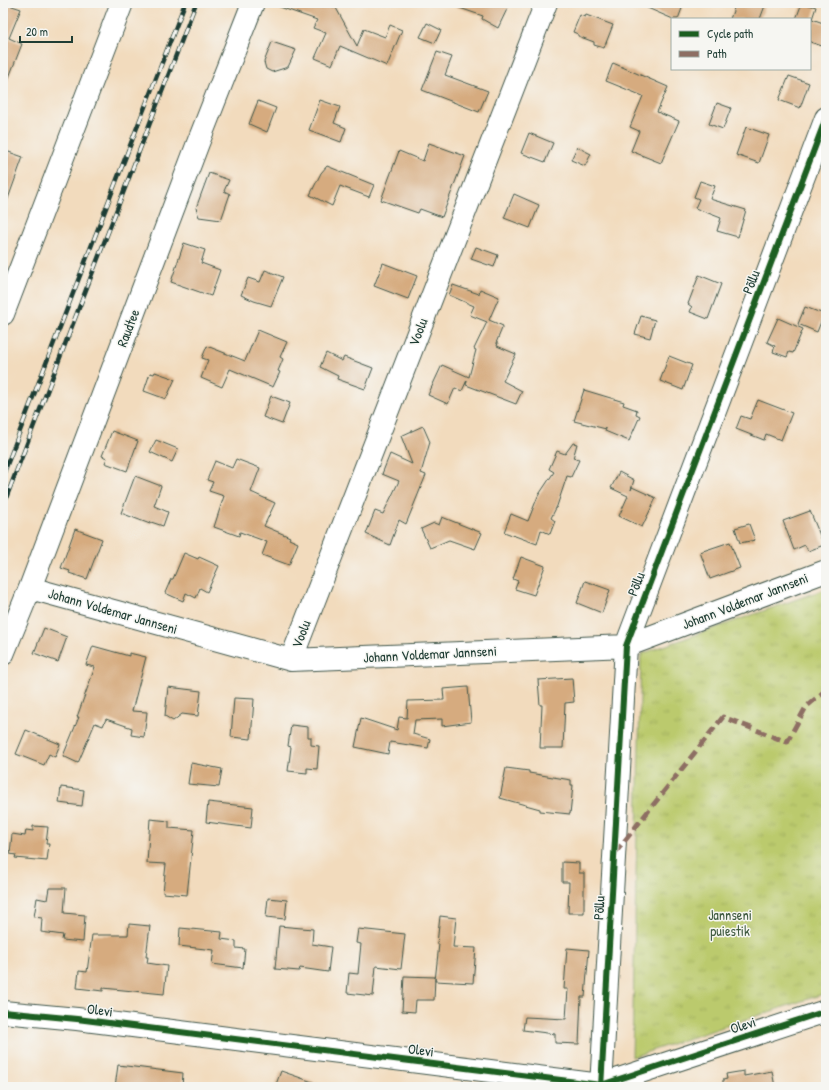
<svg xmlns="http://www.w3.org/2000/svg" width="829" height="1090" viewBox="0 0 829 1090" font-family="'Patrick Hand',sans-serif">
  <defs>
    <pattern id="park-tufts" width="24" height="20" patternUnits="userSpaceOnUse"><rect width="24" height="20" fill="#bbca6d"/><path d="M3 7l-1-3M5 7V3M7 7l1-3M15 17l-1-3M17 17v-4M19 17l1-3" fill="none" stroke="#a0ae5f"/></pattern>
  </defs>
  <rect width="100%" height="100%" fill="#f6f6f2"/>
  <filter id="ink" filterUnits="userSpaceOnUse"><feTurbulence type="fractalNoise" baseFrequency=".025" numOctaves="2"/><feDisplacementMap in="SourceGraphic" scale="8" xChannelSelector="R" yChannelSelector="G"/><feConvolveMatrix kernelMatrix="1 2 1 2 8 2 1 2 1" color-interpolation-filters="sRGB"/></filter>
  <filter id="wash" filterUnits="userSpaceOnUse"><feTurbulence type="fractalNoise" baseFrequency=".012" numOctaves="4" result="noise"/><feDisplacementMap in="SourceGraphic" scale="16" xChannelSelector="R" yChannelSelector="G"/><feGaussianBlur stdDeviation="0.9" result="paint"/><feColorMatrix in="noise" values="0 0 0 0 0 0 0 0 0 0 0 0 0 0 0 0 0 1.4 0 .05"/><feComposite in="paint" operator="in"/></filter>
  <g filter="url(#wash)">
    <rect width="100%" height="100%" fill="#f2dbbd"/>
    <path fill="url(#park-tufts)" stroke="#6d8450" d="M826,589V993L632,1057L641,654Z"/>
    <g id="blocks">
      <path fill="#d6ab7f" d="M3,3L21,9L9,38L22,44L4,90H3Z
        M274,3H323L336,8L357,46L364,29L385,37L390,25L402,30L387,66L340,46L332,65L315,58L326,33L313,28L317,20L274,5Z
        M452,3H510L498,28L482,19L483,16L451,5Z
        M636,3H684L678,19H673Z
        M736,3H766L760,19H730Z
        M802,3L816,7L812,19L826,24V37L822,46L810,42V19H796Z
        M580,15L585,17L586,15L613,25L604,48L594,45V42L578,36V34L573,32Z
        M427,23L441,30L435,43L420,37Z
        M272,42L296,50L288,67L272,72L266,69L264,62Z
        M437,52L452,57L445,75L488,91L479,112L422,90Z
        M613,63L668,87L657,112L679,121L661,163L631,151L639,131L630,127L643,96L606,81Z
        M789,76L809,83L800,108L779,100Z
        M320,100L340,107L334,123L346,128L341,142L309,130Z
        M258,101L276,108L267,132L249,124Z
        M717,103L731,108L723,129L709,124Z
        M746,127L769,135L759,163L736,155Z
        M529,133L553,143L545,162L521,153Z
        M429,143L465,156L442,217L420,209L418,213L381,200L399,151L423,161Z
        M577,147L591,154L585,166L571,160Z
        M3,150L23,157L5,207H3Z
        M327,166L374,185L369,197L340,186L332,206L310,195L321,173Z
        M209,173L229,180L224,191L230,194L221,220L199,217L196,208Z
        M700,181L715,186L710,199L746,210L738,237L717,231L721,218L695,208L699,199L694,197Z
        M514,194L539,205L530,228L504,218Z
        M184,243L205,250L201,263L220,270L211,296L171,282Z
        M476,247L498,255L494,267L471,259Z
        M383,263L417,276L408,299L374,286Z
        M265,270L283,277L271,306L254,301L241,295L248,278L260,282Z
        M699,275L721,284L708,319L690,312L692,307L688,304Z
        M453,285L479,294L480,289L499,297L489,320L503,326L496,343H498L497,346L516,354L503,381L522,391L516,404L466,385L467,380L462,391L455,388L448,404L428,395L442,365L469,377L476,350L474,349L487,322L470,315L474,306L449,295Z
        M805,307L824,314L817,332L798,324Z
        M641,316L655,320L650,338L635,334Z
        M778,318L803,329L793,353L789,352L787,357L773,352L775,346L767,342Z
        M258,330L287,342L280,357L283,359L278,371L280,372L273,387L230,369L222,387L201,378L208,360L202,358L207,346L245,361Z
        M326,353L342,361L344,357L373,368L365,389L337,379L338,376L320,367Z
        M669,356L692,365L683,390L660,381Z
        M155,372L175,379L166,399L144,391L150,373L154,374Z
        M584,390L624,402L623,405L637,410L636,414L640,416L629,441L605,431L606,429L574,421Z
        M271,396L290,403L282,424L263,417Z
        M758,400L792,413L781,440L766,434L764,440L736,429L741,416L750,419Z
        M423,426L430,442L421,473L426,475L406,524L399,520L390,545L366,534L375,511L383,514L399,481L382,474L390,454L412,464L401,436Z
        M112,431L138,441L127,471L105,463L107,458L102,456Z
        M156,440L178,449L172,462L150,452Z
        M573,443L577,444L573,458L579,460L571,477L567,476L557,506L551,518L555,521L550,534L541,530L537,544L504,532L511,514L528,521L538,496L554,472L549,469L557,451L565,454Z
        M236,459L260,468L251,492L275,503L264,526L290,537L289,539L298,543L289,565L262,555L267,542L240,532L239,536L214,527L224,496L209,491L213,482L207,480L215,461L232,468Z
        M619,472L634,480L631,490L632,487L656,498L642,527L619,516L628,496L611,488Z
        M135,476L161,486L154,506L168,512L163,526L151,522L150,524L121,513Z
        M810,511L824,545L808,551L805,545L794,550L783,521Z
        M442,517L482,533L475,549L449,540L430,548L421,529L434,523L439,525Z
        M749,524L755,540L740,543L735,528Z
        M75,529L102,539L87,579L69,573L70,571L61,568Z
        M730,542L740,568L710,579L700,552Z
        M184,553L198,559L199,557L219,566L207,592L200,588L196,598L186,593L183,601L165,593L171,579H173Z
        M521,557L545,566L534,595L515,589L518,581L513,579Z
        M585,581L610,590L602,613L577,603Z
        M44,628L67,637L58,662L34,653Z
        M93,646L129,656V653L146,657L132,711L147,712L144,737L131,735L132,728L106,719L103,726L95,723L78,763L63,756L79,717H77L95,667L86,665Z
        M572,678L574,702L565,703L563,748H540L542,705H540L538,680Z
        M168,687L201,691L198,716L182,714L173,721L165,716Z
        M468,687L471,722L442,726V719L415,720L413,734L430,739L428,748L390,742L388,754L355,747L361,718L397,730L399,717L407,718L408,701L444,700L443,689Z
        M234,698L254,699L251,739L231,737Z
        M291,725L308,727V737H311V745L319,746L317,769L307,768V773L288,771L291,747L288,746Z
        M26,730L60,744L55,757L49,754L44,765L16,754Z
        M191,763L222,769L219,787L188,784Z
        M506,768L529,771V773L571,780V785H573L570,814L540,811V809L500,798Z
        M61,787L84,790L82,806L59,803Z
        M208,802L253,807L251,828L206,822Z
        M150,819L169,821V828L194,830L187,895L163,893L166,864L147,863Z
        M33,826L48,827L46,844H49L47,861L15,858L16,855L10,854L12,834L25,836L26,830L33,831Z
        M562,862L579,863V873H584V913H568L569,882H562Z
        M49,888H66L64,913L85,915L83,942L62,940L63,935L41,932L42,918L34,917L37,898L47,900Z
        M268,898L287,900L285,919L266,917Z
        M440,916L456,918L453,947L476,948L473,983L435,981L439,944H437Z
        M129,924L150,926L146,957H148L147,963L167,966L164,994L103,988V991L77,988L79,971L87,972L92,935H128Z
        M279,926L313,929L312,944L331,947L328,972L300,968L299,971L275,969Z
        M180,928L222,932L221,939L236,941V948L245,949L243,968L212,964L214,950L179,946Z
        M358,929L405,934L401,969L376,966L373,996L347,993L349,973L358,974L361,944L356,943Z
        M567,948L589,950L585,997H581L579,1044L555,1043V1034L523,1030L525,1017L566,1019L568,989H564Z
        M404,976L435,977L434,1000H416L415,1012L402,1011Z
        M118,1065L183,1073L182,1087H115Z
        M281,1071L321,1085V1087H275Z
        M744,1071V1076L772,1071L775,1087H723V1080L727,1079L726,1074Z"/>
    </g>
  </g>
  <g filter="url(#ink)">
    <use href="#blocks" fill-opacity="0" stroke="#3f5549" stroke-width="1"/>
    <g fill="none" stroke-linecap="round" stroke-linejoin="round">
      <defs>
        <path id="minor" d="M3,314L122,3
          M30,588L291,660L626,646L826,571
          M3,654L30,588L198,143L253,3
          M291,660L546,3
          M3,1012L77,1019L601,1085L826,1011
          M601,1087L626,646L826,118"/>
      </defs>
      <use href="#minor" stroke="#3f5549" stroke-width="24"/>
      <use href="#minor" stroke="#fff" stroke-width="22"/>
      <defs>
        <path id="rail" d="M3,475L185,3
          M3,506L196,3"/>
      </defs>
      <use href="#rail" stroke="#1f3d34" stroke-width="4.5"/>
      <use href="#rail" stroke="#f6f6f2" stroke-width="3" stroke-dasharray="9" stroke-linecap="butt"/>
      <path stroke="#8d6e63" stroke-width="5" stroke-dasharray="10 5" stroke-linecap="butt" d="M615,853L723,717L787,742L806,707L826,690"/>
      <defs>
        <path id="cycleway" d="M3,1012L77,1019L601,1085L826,1011
          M601,1087L626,646L826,118"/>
      </defs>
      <use href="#cycleway" stroke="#f6f6f2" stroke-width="8"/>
      <use href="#cycleway" stroke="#1b5e20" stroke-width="6"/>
    </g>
  </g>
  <g text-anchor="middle" stroke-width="3" stroke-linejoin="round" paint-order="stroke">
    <g font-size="14" fill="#1f3d34" stroke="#f6f6f2">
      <text transform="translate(751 282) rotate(-69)" y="5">Põllu</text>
      <text transform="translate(128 328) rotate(-69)" y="5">Raudtee</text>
      <text transform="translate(418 332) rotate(-69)" y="5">Voolu</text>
      <text transform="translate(636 584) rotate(-69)" y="5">Põllu</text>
      <text transform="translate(745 601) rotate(-21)" y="5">Johann Voldemar Jannseni</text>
      <text transform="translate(113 611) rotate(16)" y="5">Johann Voldemar Jannseni</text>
      <text transform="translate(301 634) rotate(-69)" y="5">Voolu</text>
      <text transform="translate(430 654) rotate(-3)" y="5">Johann Voldemar Jannseni</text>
      <text transform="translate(599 908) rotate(-87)" y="5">Põllu</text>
      <text transform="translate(100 1010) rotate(7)" y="5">Olevi</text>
      <text transform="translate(743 1025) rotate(-18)" y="5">Olevi</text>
      <text transform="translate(421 1050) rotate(7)" y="5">Olevi</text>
    </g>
    <g font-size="14" fill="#3e593f" stroke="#f6f6f2">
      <text x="730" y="920">Jannseni<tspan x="730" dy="16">puiestik</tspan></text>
    </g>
  </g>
  <rect width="829" height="1090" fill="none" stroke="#f6f6f2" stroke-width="16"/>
  <rect x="671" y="18" width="140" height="52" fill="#f6f6f2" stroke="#a0aca6"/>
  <rect x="679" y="31" width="20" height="6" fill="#1b5e20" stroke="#a0aca6"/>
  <text x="707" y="38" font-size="12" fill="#1f3d34">Cycle path</text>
  <rect x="679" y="51" width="20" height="6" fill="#8d6e63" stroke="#a0aca6"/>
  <text x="707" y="58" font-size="12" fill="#1f3d34">Path</text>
  <path d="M20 36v6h52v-6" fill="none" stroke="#1f3d34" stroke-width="2"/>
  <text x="26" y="36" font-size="12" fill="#1f3d34" stroke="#f6f6f2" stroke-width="3" paint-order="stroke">20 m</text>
</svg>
